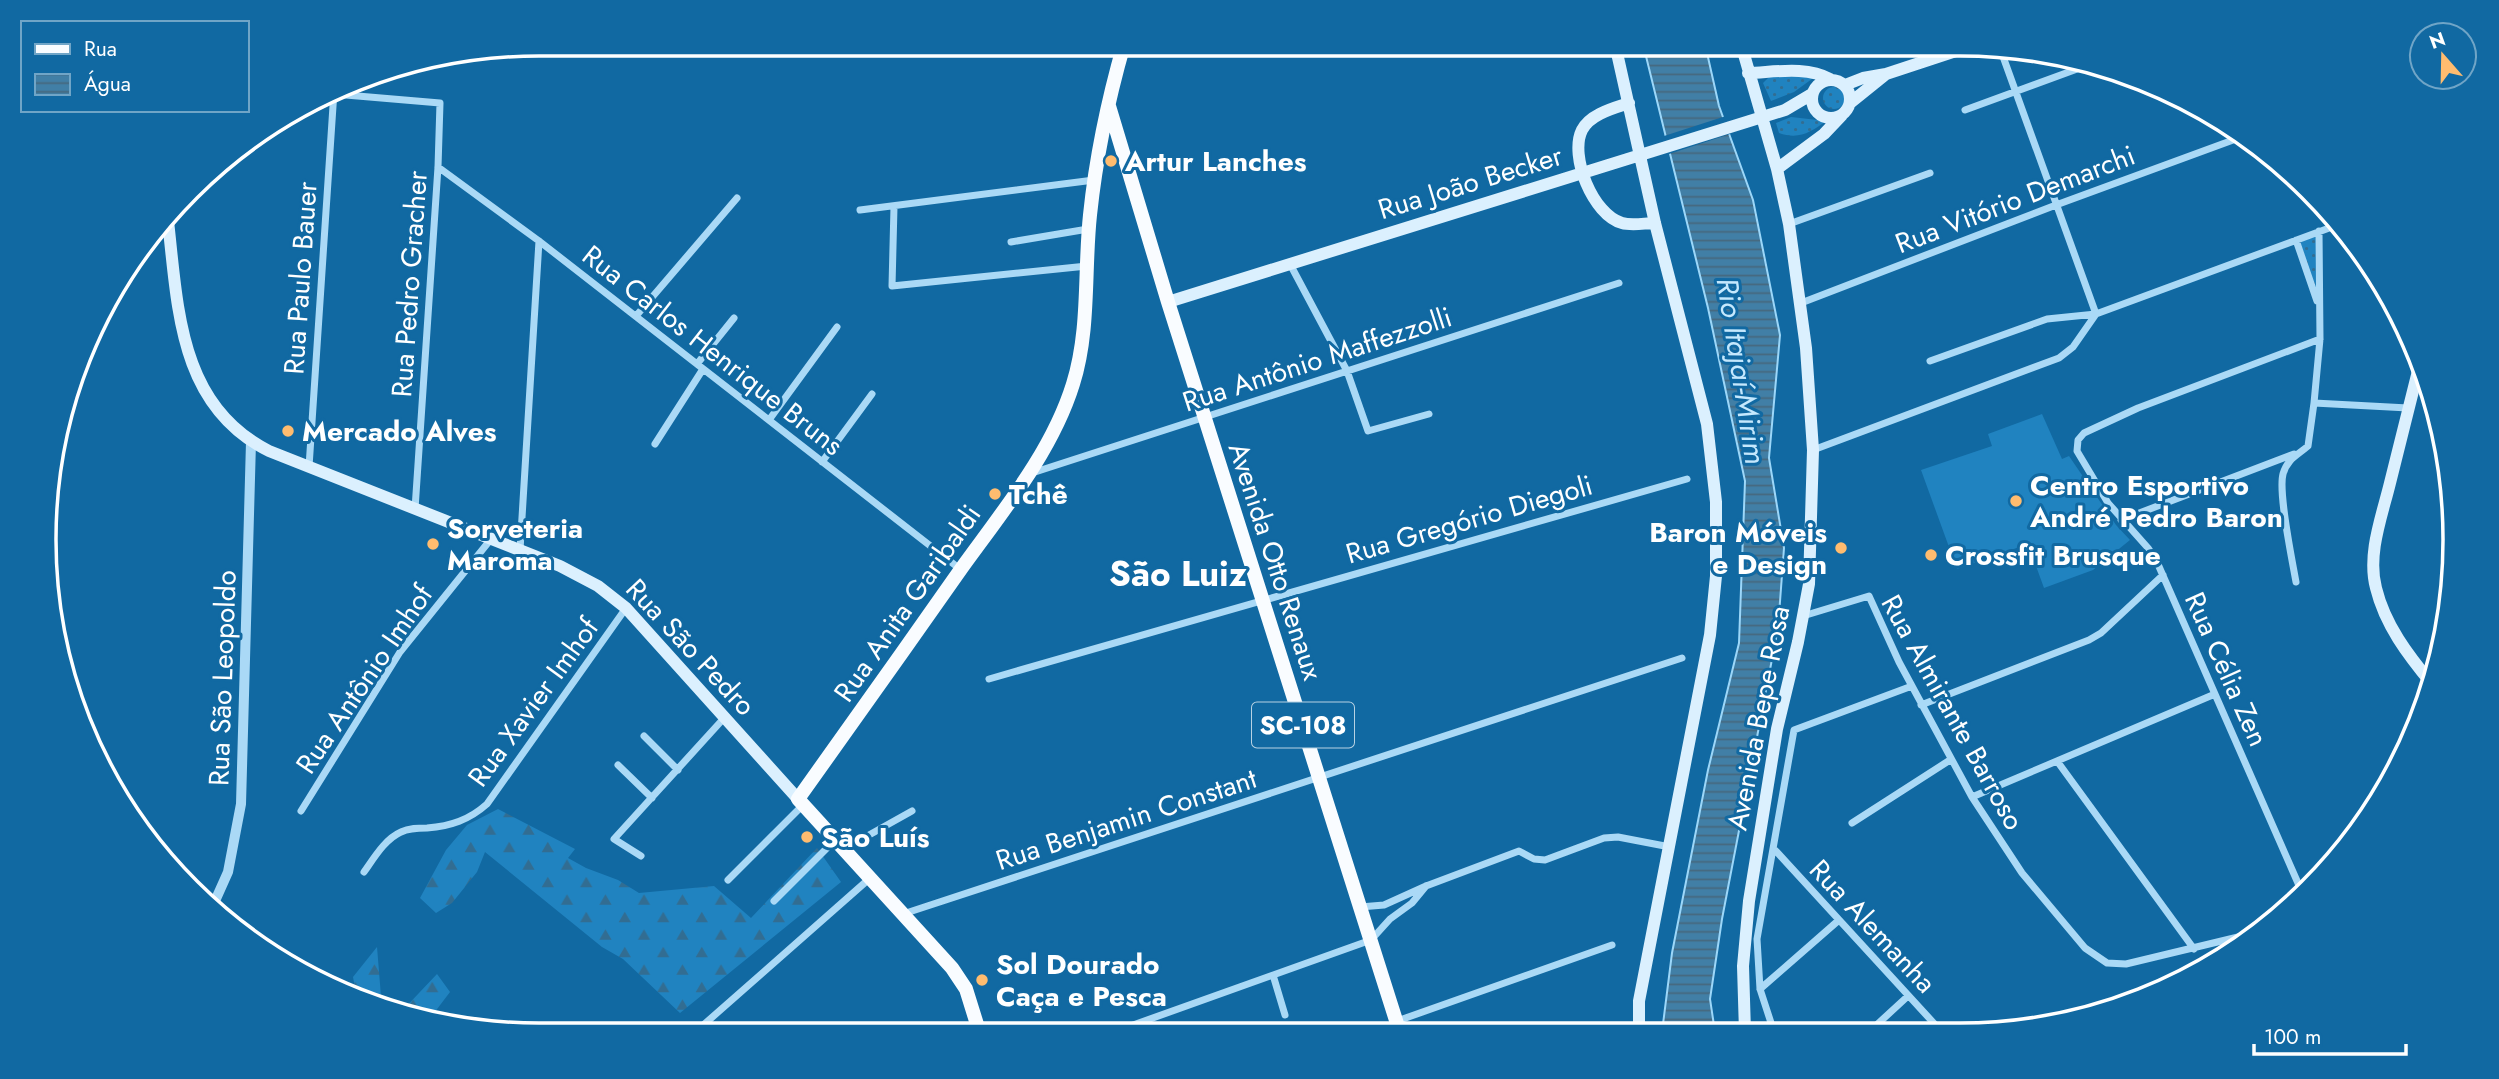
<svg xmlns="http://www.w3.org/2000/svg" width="2499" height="1079" viewBox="0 0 2499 1079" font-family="Jost,sans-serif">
  <defs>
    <pattern id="grass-dots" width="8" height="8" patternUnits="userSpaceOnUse" patternTransform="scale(1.75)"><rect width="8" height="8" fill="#2083c0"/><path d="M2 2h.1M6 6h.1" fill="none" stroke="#326d92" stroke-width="1.8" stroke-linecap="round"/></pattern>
    <pattern id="forest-firs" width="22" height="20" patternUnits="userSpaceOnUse" patternTransform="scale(1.75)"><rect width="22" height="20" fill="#2083c0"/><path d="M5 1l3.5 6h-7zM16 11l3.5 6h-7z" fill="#326d92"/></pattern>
    <pattern id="water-rules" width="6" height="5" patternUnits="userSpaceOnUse" patternTransform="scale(1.75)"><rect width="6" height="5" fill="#417fa6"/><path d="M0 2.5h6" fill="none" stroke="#46687e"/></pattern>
  </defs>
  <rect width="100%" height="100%" fill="#1169a2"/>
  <path fill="url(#grass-dots)" d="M1816,76L1794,92L1771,101L1763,83L1769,77Z
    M1823 98a11 11 0 1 1 22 0a11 11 0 1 1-22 0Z
    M1791,117L1826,121C1811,132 1799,140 1779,133L1776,123Z
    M2316,235V292L2300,241Z"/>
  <path fill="url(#forest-firs)" d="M498,809L575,849L568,858L586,868L618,880L639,893L714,886L751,918L817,848L841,882L680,1013L623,959L602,947L485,852L477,872L452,903L436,913L420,898L446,850L467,825Z
    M377,947L382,1009L357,998L353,977Z
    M437,974L450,992L431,1017L401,1012Z"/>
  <path fill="#2083c0" d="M2042,414L2062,459L2069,456L2116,525L2130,540L2093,570L2044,588L2028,544L1957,569L1921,470L1992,446L1988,434Z"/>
  <path fill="url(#water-rules)" stroke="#9cd7f9" stroke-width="2" d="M1643,44H1705L1719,106L1753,200L1780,335L1769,458L1784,548L1778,628L1722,919L1710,999L1715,1032H1662L1672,953L1708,770L1739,643L1745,481L1708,308Z"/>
  <path fill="#1169a2" d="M1726,116L1733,133L1666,155L1661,137Z"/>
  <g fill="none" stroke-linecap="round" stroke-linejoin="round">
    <path stroke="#aad9f6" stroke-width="7" d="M2001,51L2096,314
      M334,94L440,103L438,167L415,509
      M1965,110L2088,65
      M438,167L539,241L960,569
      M894,207L892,286L1087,266
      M860,210L1094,180
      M1789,224L1930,173
      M2319,231L2320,339L2314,403L2408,408
      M2296,240L2317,301
      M1011,242L1088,229
      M1290,264L1347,371L1368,431L1429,414
      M1801,303L2056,205L2244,136
      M636,316L737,198
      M1930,361L2047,319L2096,314L2340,224
      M697,364L734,318
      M769,420L837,327
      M655,444L703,369
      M1813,450L2059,358L2073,347L2096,314
      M822,462L872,394
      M309,467L334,91
      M1032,473L1619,283
      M2121,520L2294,454
      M520,550L539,241
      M2296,582C2292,559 2278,493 2283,474C2287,459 2298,455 2308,446L2314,403
      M1803,616L1869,596L1899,662L1972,797L2022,873L2085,948L2107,963L2126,964L2263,931
      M989,679L1687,479
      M1921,705L2089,640L2101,633L2163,575
      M644,736L678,770
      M2057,761L2194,949
      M618,765L652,798
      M1972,797L2215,694
      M301,811L400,652L491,539
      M1852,823L1950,760
      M844,849L912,811
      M1775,850L1941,1031
      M641,856L614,839L725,717
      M364,872C374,858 385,839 401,832C409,828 418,828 427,828C451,826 469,820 487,804L626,608
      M728,880L803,805
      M2301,890L2157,562L2148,548L2108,503L2077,451L2078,440L2084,433L2138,408L2320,339
      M774,901L835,840
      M1360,907L1384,905L1426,886L1519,851L1534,859L1545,860L1604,838L1618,837L1670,847
      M903,914L1682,658
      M1273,975L1285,1015
      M1760,989L1839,920
      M1397,1021L1612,945
      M1870,1031L1908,996
      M1774,1032L1760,989L1757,939L1794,730L1912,686
      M1108,1034L1371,940L1390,919L1412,903L1426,886
      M692,1035L869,879"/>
    <path stroke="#aad9f6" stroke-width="10" d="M211,910L228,872L241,804L251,442"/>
    <path stroke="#dbf0fe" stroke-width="12" d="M1615,44L1655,223L1707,424L1716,502V576L1710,635L1639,1001V1032
      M1741,44L1777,169L1789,224L1806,348L1813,450L1809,584L1798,642L1777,729L1749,901L1743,966L1745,1032
      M1748,73C1776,72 1806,66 1830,79
      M1812 99a19 19 0 1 1 38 0a19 19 0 1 1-38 0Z
      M1845,85L1863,78L1886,74L1971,46
      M1629,103C1614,108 1590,114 1582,130C1569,156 1593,215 1622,223C1632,226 1645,223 1655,223
      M1850,103L1886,74
      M1777,169L1824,134L1842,115
      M168,221C178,309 179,406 269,451L560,566L598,586L626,608L798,799
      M1168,302L1785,110L1812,94
      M2420,363C2410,403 2400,443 2390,483C2382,516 2367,554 2376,588C2385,625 2408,655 2432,684"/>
    <path stroke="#f9fcff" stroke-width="14" d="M1109,106L1168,302L1400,1033
      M980,1034L966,989L952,968L798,799C853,722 907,646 961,569C1002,512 1052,452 1073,384C1090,330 1084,271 1090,215C1096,157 1108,100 1124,44"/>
  </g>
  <g fill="#ffbc6f" stroke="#1169a2" stroke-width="2.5">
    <circle cx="1111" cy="161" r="7"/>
    <circle cx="288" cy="431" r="7"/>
    <circle cx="995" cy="494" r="7"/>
    <circle cx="2016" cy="501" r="7"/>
    <circle cx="433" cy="544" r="7"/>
    <circle cx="1841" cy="548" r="7"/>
    <circle cx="1931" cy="555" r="7"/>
    <circle cx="807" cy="837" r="7"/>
    <circle cx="982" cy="980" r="7"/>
  </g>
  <g text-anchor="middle" stroke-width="6" stroke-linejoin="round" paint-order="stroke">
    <rect fill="#1169a2" stroke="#b8d2e3" stroke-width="2" x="1252" y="702.5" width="102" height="45" rx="5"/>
    <g font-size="26" font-weight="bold" fill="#fff">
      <text x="1303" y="734">SC-108</text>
    </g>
    <g font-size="28" font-weight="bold" fill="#fff" stroke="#1169a2" text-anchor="start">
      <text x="1125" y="171">Artur Lanches</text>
      <text x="302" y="441">Mercado Alves</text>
      <text x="2030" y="495">Centro Esportivo<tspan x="2030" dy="32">André Pedro Baron</tspan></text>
      <text x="1009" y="504">Tchê</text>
      <text x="447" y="538">Sorveteria<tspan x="447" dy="32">Maroma</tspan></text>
      <text x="1827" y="542" text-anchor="end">Baron Móveis<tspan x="1827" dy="32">e Design</tspan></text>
      <text x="1945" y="565">Crossfit Brusque</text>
      <text x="821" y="847">São Luís</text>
      <text x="996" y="974">Sol Dourado<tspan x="996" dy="32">Caça e Pesca</tspan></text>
    </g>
    <g font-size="28" fill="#fff" stroke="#1169a2">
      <text transform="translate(1470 182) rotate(-17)" y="10">Rua João Becker</text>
      <text transform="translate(2015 199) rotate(-21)" y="10">Rua Vitório Demarchi</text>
      <text transform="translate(300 278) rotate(-86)" y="10">Rua Paulo Bauer</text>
      <text transform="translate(409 284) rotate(-86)" y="10">Rua Pedro Gracher</text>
      <text transform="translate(713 350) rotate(38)" y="10">Rua Carlos Henrique Bruns</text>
      <text transform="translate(1317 359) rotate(-18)" y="10">Rua Antônio Maffezzolli</text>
      <text transform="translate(1469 519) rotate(-16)" y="10">Rua Gregório Diegoli</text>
      <text transform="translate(1276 561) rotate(72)" y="10">Avenida Otto Renaux</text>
      <text transform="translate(907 603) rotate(-55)" y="10">Rua Anita Garibaldi</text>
      <text transform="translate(691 647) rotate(47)" y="10">Rua São Pedro</text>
      <text transform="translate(2227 669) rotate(66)" y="10">Rua Célia Zen</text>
      <text transform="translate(222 678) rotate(-88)" y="10">Rua São Leopoldo</text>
      <text transform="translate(364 679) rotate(-56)" y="10">Rua Antônio Imhof</text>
      <text transform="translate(533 702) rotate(-54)" y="10">Rua Xavier Imhof</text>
      <text transform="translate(1953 712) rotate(61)" y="10">Rua Almirante Barroso</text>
      <text transform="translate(1758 718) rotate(-79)" y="10">Avenida Bepe Rosa</text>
      <text transform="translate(1126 819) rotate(-18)" y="10">Rua Benjamin Constant</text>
      <text transform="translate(1873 926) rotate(47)" y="10">Rua Alemanha</text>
    </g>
    <g font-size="30" font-style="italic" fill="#c5e8fd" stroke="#1169a2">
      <text transform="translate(1741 371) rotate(81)" y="10">Rio Itajaí-Mirim</text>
    </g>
    <g font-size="35" font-weight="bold" fill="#fff" stroke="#1169a2">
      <text x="1178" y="586">São Luiz</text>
    </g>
  </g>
  <path d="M0 0H2499V1079H0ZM539 56H1960A483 483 0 0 1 2443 539V540A483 483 0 0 1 1960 1023H539A483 483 0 0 1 56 540V539A483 483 0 0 1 539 56Z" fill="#1169a2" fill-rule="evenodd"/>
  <path fill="none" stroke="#fff" stroke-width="3.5" d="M539 56H1960A483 483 0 0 1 2443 539V540A483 483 0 0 1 1960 1023H539A483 483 0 0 1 56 540V539A483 483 0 0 1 539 56Z"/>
  <rect x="21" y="21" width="228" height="91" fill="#1169a2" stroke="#70a5c7" stroke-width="2"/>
  <rect x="35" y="44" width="35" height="10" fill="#f9fcff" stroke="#70a5c7" stroke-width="2"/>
  <text x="84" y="56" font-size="21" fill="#ffffff">Rua</text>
  <rect x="35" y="74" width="35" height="21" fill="url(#water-rules)" stroke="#70a5c7" stroke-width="2"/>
  <text x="84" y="91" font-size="21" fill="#ffffff">Água</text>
  <g transform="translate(2443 56) rotate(340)"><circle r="33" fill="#1169a2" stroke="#70a5c7" stroke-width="2"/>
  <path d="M0-5L12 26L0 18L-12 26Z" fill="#ffbc6f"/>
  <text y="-10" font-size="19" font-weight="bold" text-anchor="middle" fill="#ffffff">N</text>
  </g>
  <path d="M2254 1044v10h152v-10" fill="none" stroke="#ffffff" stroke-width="3.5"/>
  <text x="2264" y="1044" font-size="21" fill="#ffffff" stroke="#1169a2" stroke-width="5" paint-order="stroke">100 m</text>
</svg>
